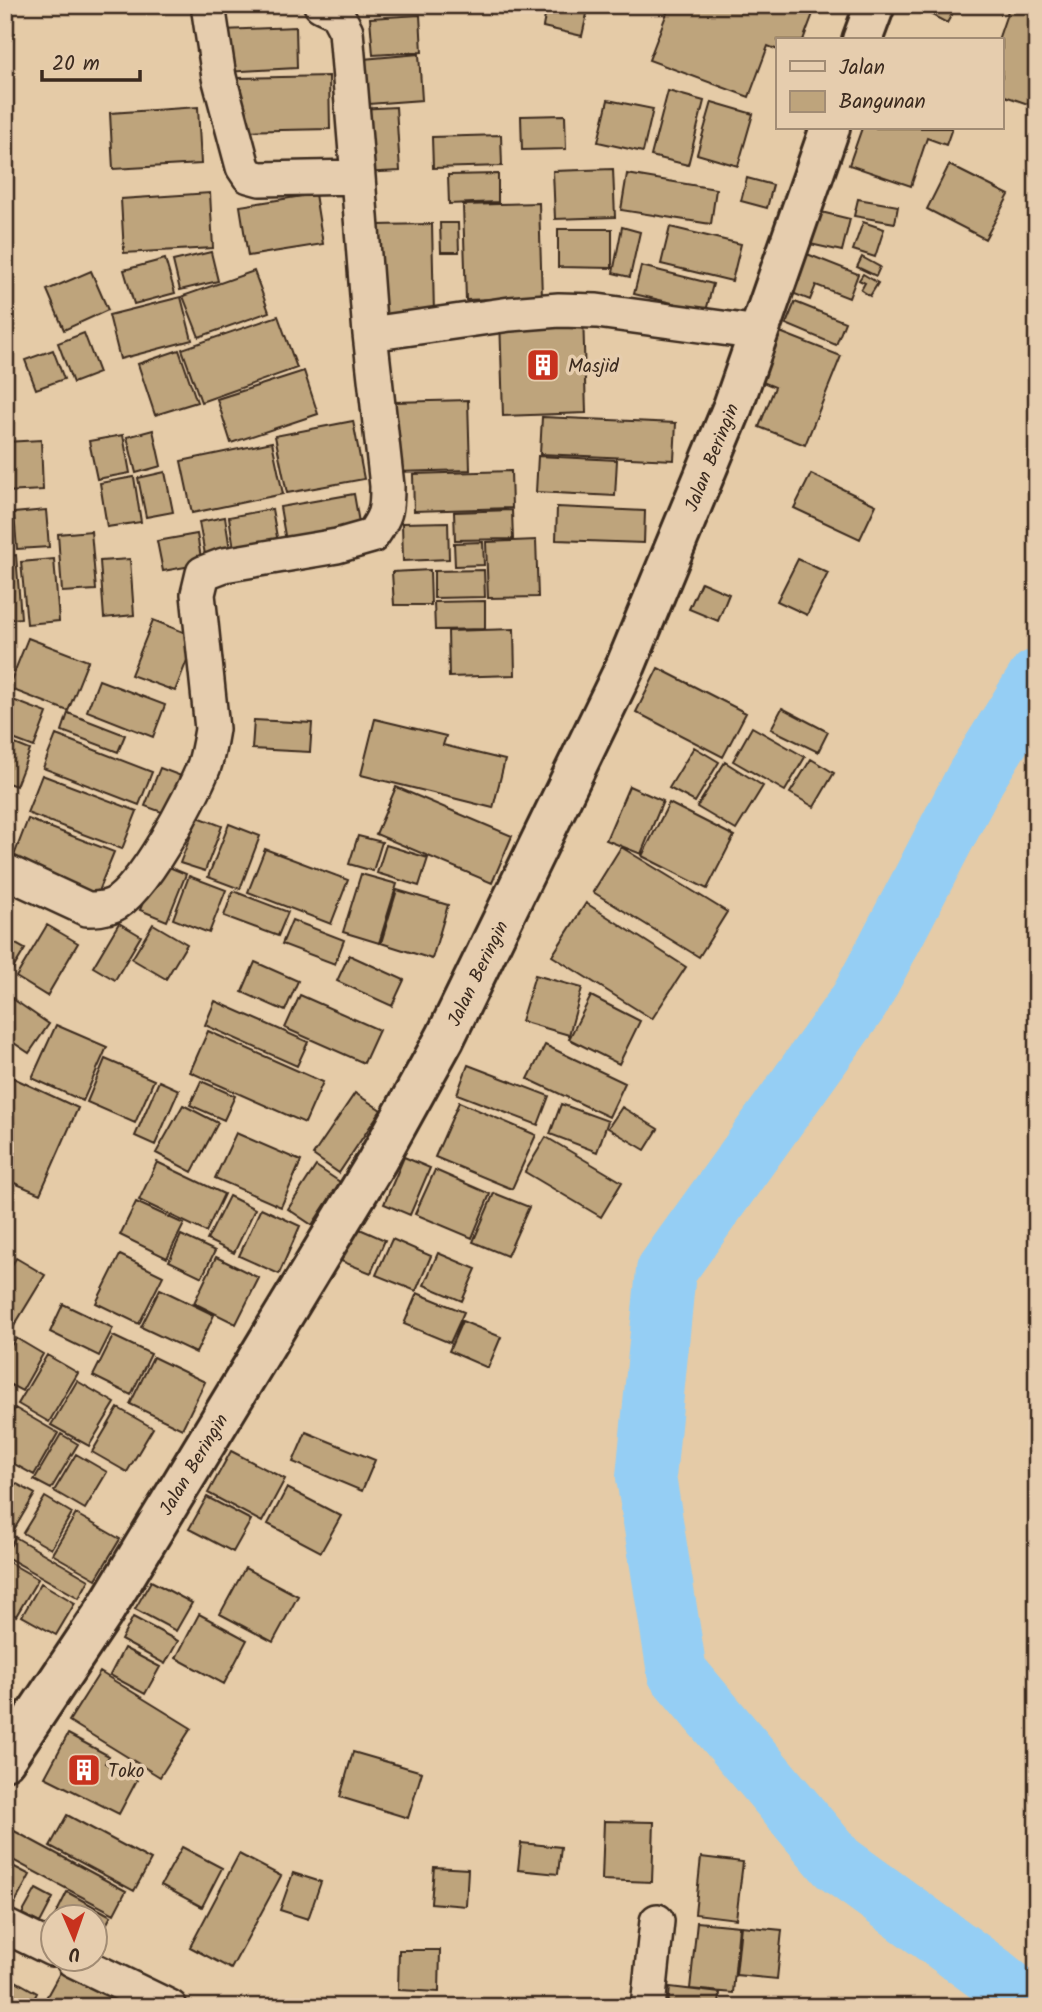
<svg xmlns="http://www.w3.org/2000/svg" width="1042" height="2012" viewBox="0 0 1042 2012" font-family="Kalam,sans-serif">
  <rect width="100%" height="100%" fill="#e5cba7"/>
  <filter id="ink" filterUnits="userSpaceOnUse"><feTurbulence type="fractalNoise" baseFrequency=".0143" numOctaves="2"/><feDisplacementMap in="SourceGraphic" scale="14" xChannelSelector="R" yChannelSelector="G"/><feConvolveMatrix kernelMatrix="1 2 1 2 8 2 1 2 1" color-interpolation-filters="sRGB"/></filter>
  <g filter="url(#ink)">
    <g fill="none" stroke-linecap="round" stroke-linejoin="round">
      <path stroke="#95cef4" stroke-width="60" d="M1030,2007L991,1975L837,1863L677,1672L646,1477L666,1271L860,1000L976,777L1037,679"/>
    </g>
    <path fill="#bea47c" stroke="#3b2a1e" stroke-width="2" d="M547,5H589L582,36L543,27Z
      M670,5H799L814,11L803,40H778V50L768,46L749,97L649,60Z
      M913,5H957L947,23Z
      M1010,5H1020L1037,11V77L1028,104L1002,95V40H998Z
      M420,15L422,52L373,55L370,18Z
      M296,27L297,68L225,72L223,30Z
      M419,54L422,100L355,105L352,60Z
      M329,76L330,129L240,131L239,78Z
      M668,91L704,101L688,165L651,156Z
      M608,100L653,109L643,152L598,142Z
      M712,102L753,114L738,166L697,154Z
      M198,107L201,164L113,169L110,113Z
      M396,107L400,171L361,173L357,109Z
      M565,115L566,149L522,150L521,116Z
      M862,128H952L946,145L927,138L911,186L849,165Z
      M501,135L502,166L433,168L432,137Z
      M949,165L1009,195L985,239L927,209Z
      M613,169L615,217L555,219L553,171Z
      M498,174V202L449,204L448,175Z
      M627,174L716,189L711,224L621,210Z
      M747,178L773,185L767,208L741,201Z
      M210,193L213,248L124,253L121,199Z
      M315,194L323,244L248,256L240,206Z
      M858,199L898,206L895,223L854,216Z
      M539,203L542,297L466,300L463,205Z
      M817,211L850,219L842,251L810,244Z
      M863,222L884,229L875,257L853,250Z
      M440,223H458L459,252H441Z
      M432,224L434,314L379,315L376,225Z
      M622,227L640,232L630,277L613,273Z
      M670,227L741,244L732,281L661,264Z
      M558,229H612V268L558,267Z
      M211,252L218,281L180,290L173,261Z
      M802,252L858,274L849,298L816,285L810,300L787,291Z
      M862,257L880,267L876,276L857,267Z
      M165,259L175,293L134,304L124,270Z
      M641,266L713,284L706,311L634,294Z
      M91,271L108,310L64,330L47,290Z
      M254,271L269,312L199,337L183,296Z
      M863,274L878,283L870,296L861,290L865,283L859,280Z
      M181,297L192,340L120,359L109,315Z
      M795,302L845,322L836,345L786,324Z
      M583,314L586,413L503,416L500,317Z
      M278,316L297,368L201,402L182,349Z
      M780,332L841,356L805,445L759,427L775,387L760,381Z
      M84,333L99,373L73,383L58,343Z
      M53,350L64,379L36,389L25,360Z
      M179,350L197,402L155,415L138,364Z
      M304,371L318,414L231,443L217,399Z
      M468,400L470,470L396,472L394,402Z
      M542,417L676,423L674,460L540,454Z
      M353,421L364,479L287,493L275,436Z
      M153,430L161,466L136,473L127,437Z
      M123,435L130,473L97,479L89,441Z
      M41,440L43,490L5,492V442Z
      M272,442L283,494L192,513L181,461Z
      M538,456L617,460L615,496L536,492Z
      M511,471L512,508L414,511L413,474Z
      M165,472L173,512L146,517L138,478Z
      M811,474L876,505L860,539L794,508Z
      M134,477L141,522L107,527L100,483Z
      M354,494L361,534L287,547L280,507Z
      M557,507L645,511L644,543L556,540Z
      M272,509L279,548L235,555L229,517Z
      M46,510L49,547L17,549L14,513Z
      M512,510L513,539L455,540L454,512Z
      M225,517L231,556L206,560L199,522Z
      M448,522L449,559L403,561L402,523Z
      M91,531L96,590L62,592L58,534Z
      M197,534L202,564L163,571L157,541Z
      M536,540L538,597L488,598L486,542Z
      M483,542L484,565L455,566L454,543Z
      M16,555L21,618L5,620V556Z
      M54,559L59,621L27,624L21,562Z
      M130,559L134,615L104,618L100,561Z
      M798,559L828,573L807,615L777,601Z
      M430,570L431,605H394L392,572Z
      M484,570L485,597L434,598V571Z
      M701,582L729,594L718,621L689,609Z
      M485,601V629L435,630L434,602Z
      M153,620L196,637L175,691L131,675Z
      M514,629L515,675L449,677L448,631Z
      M28,638L88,661L68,711L8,688Z
      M658,668L746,713L723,757L636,712Z
      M99,680L165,705L153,737L87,711Z
      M5,697L47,713L34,747L5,736Z
      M782,708L828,732L818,752L771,729Z
      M68,713L125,735L118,752L62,731Z
      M375,719L446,736L443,745L505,760L493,808L361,775Z
      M254,720L312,723L310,752L252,749Z
      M752,727L805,757L785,791L733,761Z
      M56,735L152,772L139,805L43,768Z
      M5,740L30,750L16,786L5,782Z
      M694,747L719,762L695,802L669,788Z
      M811,759L834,773L814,807L790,793Z
      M725,762L763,786L736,830L697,807Z
      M160,768L184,777L170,815L145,806Z
      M42,775L137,811L122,849L27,813Z
      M629,786L663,801L641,854L606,840Z
      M396,787L512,836L492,883L376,834Z
      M669,803L734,836L707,889L642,856Z
      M198,817L222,826L205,871L180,863Z
      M28,819L114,852L97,894L12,861Z
      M229,824L260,836L240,889L208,877Z
      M358,836L382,842L373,871L349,864Z
      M386,845L428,858L419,886L377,873Z
      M621,847L727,912L699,957L593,892Z
      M265,849L348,880L331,924L248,892Z
      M159,863L186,874L167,921L140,910Z
      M361,874L397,884L379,943L343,932Z
      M189,876L226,890L209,933L173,919Z
      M397,890L448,905L432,959L381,943Z
      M233,891L288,912L278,936L224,916Z
      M586,903L686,967L652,1019L552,956Z
      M292,920L344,940L335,964L282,944Z
      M119,923L141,936L115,980L93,967Z
      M153,924L187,944L166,979L132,959Z
      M47,925L78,943L47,996L16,977Z
      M5,938L25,949L5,982Z
      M349,955L404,980L392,1006L337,981Z
      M255,962L298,981L285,1011L242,992Z
      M535,975L582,988L569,1035L521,1021Z
      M300,995L379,1030L364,1063L285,1028Z
      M591,996L640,1021L619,1064L569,1039Z
      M10,997L49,1024L29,1053L5,1037V1005Z
      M215,1001L308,1042L297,1066L205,1025Z
      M56,1025L107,1047L83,1101L32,1078Z
      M208,1031L323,1082L305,1123L190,1072Z
      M545,1045L625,1083L609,1117L528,1079Z
      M105,1059L154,1080L135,1123L87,1102Z
      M468,1065L549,1096L538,1125L457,1094Z
      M9,1076L78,1108L40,1194L5,1179V1084Z
      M159,1081L179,1090L155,1145L135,1136Z
      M201,1081L235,1096L224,1120L190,1105Z
      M355,1093L381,1110L339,1173L313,1155Z
      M459,1102L536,1135L512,1189L435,1157Z
      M561,1104L608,1121L597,1152L550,1134Z
      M183,1105L218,1123L192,1172L156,1153Z
      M622,1107L658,1129L645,1150L608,1128Z
      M236,1133L301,1161L281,1207L215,1178Z
      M546,1137L622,1182L601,1217L525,1172Z
      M404,1157L430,1168L410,1215L384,1204Z
      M157,1162L224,1194L206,1232L139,1200Z
      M316,1166L340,1182L312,1225L288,1209Z
      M435,1170L490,1194L472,1238L415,1214Z
      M494,1193L529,1207L507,1256L473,1242Z
      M229,1196L255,1209L234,1253L207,1240Z
      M136,1202L184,1224L167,1258L120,1235Z
      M261,1208L300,1226L279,1274L239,1256Z
      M355,1227L385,1240L371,1273L341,1261Z
      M181,1235L215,1251L202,1277L169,1261Z
      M392,1239L431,1256L416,1291L376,1275Z
      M438,1253L476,1269L462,1301L424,1285Z
      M120,1255L163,1276L139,1324L96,1303Z
      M216,1257L259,1278L236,1324L194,1303Z
      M16,1258L45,1275L11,1331L5,1327V1277Z
      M160,1289L214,1315L196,1353L141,1327Z
      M417,1293L464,1312L450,1343L404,1324Z
      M63,1304L113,1328L99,1356L50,1332Z
      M462,1321L501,1337L488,1368L449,1351Z
      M113,1336L151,1354L131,1395L93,1376Z
      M16,1338L43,1354L22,1391L5,1382V1355Z
      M47,1355L78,1373L49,1422L18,1404Z
      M153,1357L205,1382L182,1429L130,1404Z
      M77,1381L115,1403L89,1446L51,1425Z
      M15,1408L58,1433L34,1475L5,1459V1425Z
      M118,1408L153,1428L127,1472L92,1452Z
      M306,1432L375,1460L362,1491L293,1462Z
      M61,1434L78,1444L51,1489L34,1480Z
      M231,1451L285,1479L262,1522L208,1493Z
      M76,1454L107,1472L85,1509L54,1491Z
      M8,1479L35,1494L5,1545V1483Z
      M287,1488L341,1516L321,1552L268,1524Z
      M45,1497L72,1513L51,1549L23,1533Z
      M207,1497L251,1520L233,1552L189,1529Z
      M76,1514L120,1539L96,1579L52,1554Z
      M15,1537L89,1580L79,1598L5,1556Z
      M5,1560L38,1579L16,1616L5,1609Z
      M245,1568L298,1596L273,1642L220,1614Z
      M151,1581L192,1603L176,1631L135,1609Z
      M41,1583L75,1603L56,1635L22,1616Z
      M199,1614L247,1640L224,1684L176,1658Z
      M133,1617L178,1641L165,1664L121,1640Z
      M124,1648L160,1667L145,1694L110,1675Z
      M100,1672L191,1728L160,1777L69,1721Z
      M68,1734L109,1756L105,1763L137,1780L119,1814L45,1777Z
      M353,1752L422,1772L408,1818L340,1797Z
      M67,1815L151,1860L134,1891L50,1846Z
      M604,1821L654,1822L652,1882L602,1880Z
      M5,1826L126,1891L114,1914L5,1856Z
      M521,1843L561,1847L558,1874L518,1870Z
      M182,1847L222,1868L202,1907L161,1885Z
      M239,1854L281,1876L231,1969L190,1947Z
      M701,1857L743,1862L736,1919L695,1914Z
      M5,1862L30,1875L5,1921Z
      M434,1867L468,1869L466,1906L431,1903Z
      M293,1873L321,1882L308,1919L280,1910Z
      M36,1889L53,1898L40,1923L22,1914Z
      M67,1892L111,1916L94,1947V1918H54Z
      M697,1922L739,1926L733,1993L690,1989Z
      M741,1926L782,1930L777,1979L736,1975Z
      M399,1950H440L439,1992L398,1990Z
      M63,1967L112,1993L105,2007H41Z
      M14,1980L37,1993L30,2007H5V1997Z
      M670,1987L720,1993L719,2007H668Z"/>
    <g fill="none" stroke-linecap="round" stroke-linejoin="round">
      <defs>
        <path id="street" d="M208,5L219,77L243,167L249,176L260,179L358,177L370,334L510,314L559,310L597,311L759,333
          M321,5L336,12L346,31L358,177
          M5,871L87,909C96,909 104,909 113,905C142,892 192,797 204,766C208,754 210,741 212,729L198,594L203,573L224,565L337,546L372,536C386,516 387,511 387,486L370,334
          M5,1926L52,1949
          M73,1960L170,2007
          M648,2007L657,1921"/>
        <path id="secondary" d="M862,40L875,5
          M5,1760L102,1615L377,1161L445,1038L626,665L733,406L830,128"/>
      </defs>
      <use href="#street" stroke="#3b2a1e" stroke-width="38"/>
      <use href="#secondary" stroke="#3b2a1e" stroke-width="44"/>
      <use href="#street" stroke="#e6cdae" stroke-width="33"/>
      <use href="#secondary" stroke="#e6cdae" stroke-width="38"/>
    </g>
  </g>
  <defs>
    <symbol id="building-square" viewBox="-11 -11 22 22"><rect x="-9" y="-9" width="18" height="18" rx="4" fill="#c8321e" stroke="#e6cdae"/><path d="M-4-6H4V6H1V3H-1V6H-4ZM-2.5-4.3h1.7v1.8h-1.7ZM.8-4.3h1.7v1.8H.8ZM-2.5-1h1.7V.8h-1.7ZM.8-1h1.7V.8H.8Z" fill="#fff"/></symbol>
  </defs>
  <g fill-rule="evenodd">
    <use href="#building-square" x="524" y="346" width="38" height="38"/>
    <use href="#building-square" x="65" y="1751" width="38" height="38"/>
  </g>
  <g text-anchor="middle" stroke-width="7" stroke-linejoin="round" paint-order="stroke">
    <g font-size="19" fill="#3b2a1e" stroke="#e6cdae" text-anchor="start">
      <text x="568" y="372">Masjid</text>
      <text x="108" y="1777">Toko</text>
    </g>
    <g font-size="19" fill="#3b2a1e" stroke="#e6cdae">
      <text transform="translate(711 457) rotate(-68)" y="7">Jalan Beringin</text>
      <text transform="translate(477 973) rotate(-64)" y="7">Jalan Beringin</text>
      <text transform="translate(193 1464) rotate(-59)" y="7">Jalan Beringin</text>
    </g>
  </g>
  <rect width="1042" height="2012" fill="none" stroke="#e6cdae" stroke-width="28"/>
  <rect x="14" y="14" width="1014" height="1984" fill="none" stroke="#3b2a1e" stroke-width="2.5" filter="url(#ink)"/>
  <rect x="776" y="38" width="228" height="91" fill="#e6cdae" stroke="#a28c74" stroke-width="2"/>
  <rect x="790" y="61" width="35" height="10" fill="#e6cdae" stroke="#a28c74" stroke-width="2"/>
  <text x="839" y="74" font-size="21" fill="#3b2a1e">Jalan</text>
  <rect x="790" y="91" width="35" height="21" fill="#bea47c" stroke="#a28c74" stroke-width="2"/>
  <text x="839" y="108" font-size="21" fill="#3b2a1e">Bangunan</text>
  <g transform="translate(74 1938) rotate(178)"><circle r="33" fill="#e6cdae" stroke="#a28c74" stroke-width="2"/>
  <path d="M0-5L12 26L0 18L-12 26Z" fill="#c8321e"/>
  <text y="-10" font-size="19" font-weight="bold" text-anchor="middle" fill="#3b2a1e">U</text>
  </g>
  <path d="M42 70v10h98v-10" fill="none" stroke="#3b2a1e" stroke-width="3.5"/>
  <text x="52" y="70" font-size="21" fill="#3b2a1e" stroke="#e6cdae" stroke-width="5" paint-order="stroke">20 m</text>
</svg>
